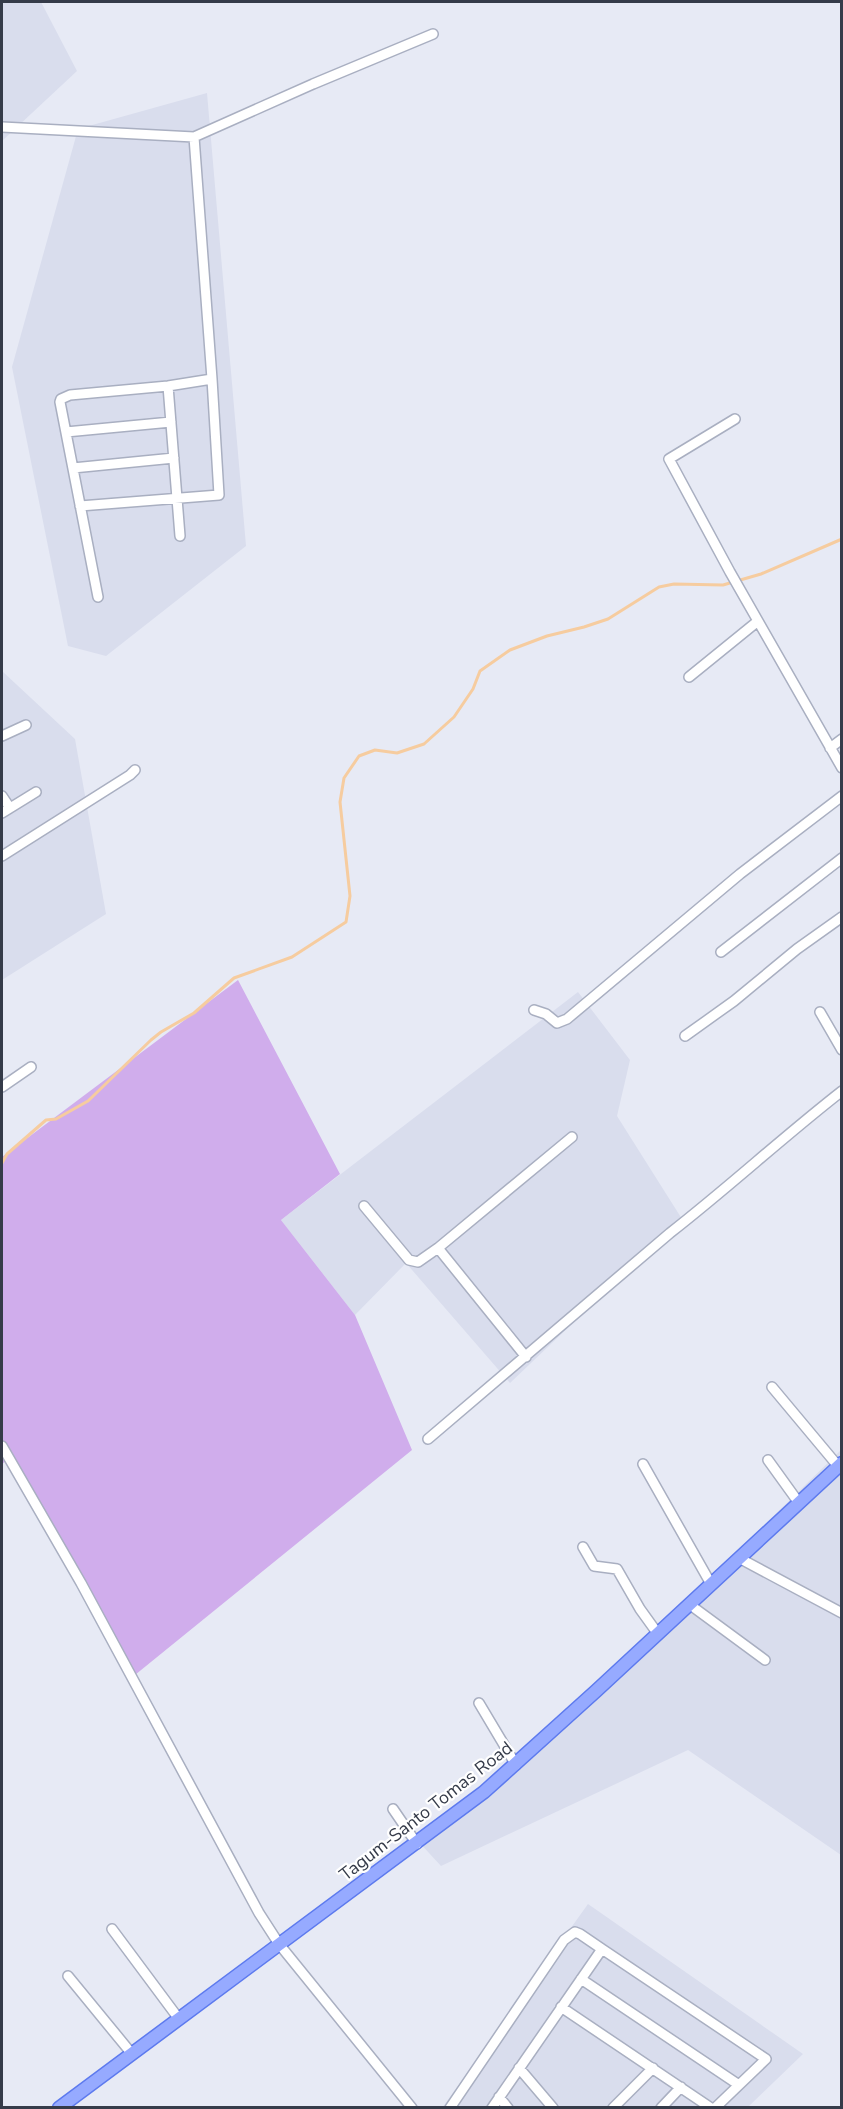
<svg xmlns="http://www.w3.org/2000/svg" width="843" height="2109" viewBox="0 0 843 2109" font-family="'Nunito Sans',sans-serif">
  <rect width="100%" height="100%" fill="#e7eaf5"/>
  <path fill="#d9dded" d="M2,2H41L77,71L2,141Z
    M207,93L246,546L106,656L68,646L12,367L78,129Z
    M2,671L75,739L106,914L2,980Z
    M578,992L630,1060L617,1116L682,1219L510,1383L406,1263L355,1315L281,1220Z
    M841,1450V1855L688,1750L441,1866L417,1840L519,1765Z
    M588,1904L803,2054L748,2107L442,2108Z"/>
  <path fill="#d0adec" d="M238,980L340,1174L281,1220L355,1315L412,1450L130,1679L7,1460L2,1464V1157Z"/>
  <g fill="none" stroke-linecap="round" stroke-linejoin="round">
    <path stroke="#f6cc9f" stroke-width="3" d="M2,1163L7,1154L46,1120L56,1119L88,1101L151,1040L161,1032L194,1013L234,978L292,957L346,922L350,896L340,802L344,778L359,756L375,750L397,753L424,744L454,717L473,689L480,671L510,650L547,636L584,627L608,619L659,587L674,584L723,585L761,574L842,539"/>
    <defs>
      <path id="minor" d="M2,127L194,137L313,84L433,34
        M168,386L180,536
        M735,419L669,459L730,572L842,768
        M66,432L171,422
        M73,468L174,458
        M80,506L219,495L212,379L194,137
        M98,597L60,402L61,399L70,395L168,386L212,379
        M689,677L758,621
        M2,736L26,725
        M830,748L842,739
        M2,796L10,808
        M2,813L36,792
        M2,856L130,775L135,770
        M721,952L842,858
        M534,1010L546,1014L557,1023L567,1019L740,874L842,796
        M820,1012L842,1050
        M685,1036L734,1001L797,949L842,917
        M2,1087L31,1067
        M364,1206L409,1260L418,1262L438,1248
        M526,1357L438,1248L572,1137
        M772,1387L838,1466
        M428,1439L670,1233C729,1187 783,1137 842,1091
        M2,1446L81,1583L259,1913L279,1944L412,2108
        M768,1460L799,1503
        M643,1464L711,1584
        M583,1547L594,1566L617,1569L640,1609L658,1634
        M739,1558L842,1613
        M689,1604L765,1660
        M479,1703L516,1765
        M393,1809L417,1844
        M112,1929L179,2019
        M68,1976L132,2054
        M581,1979L739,2085
        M561,2007L711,2108
        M519,2068L553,2108
        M499,2097L508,2108
        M450,2108L564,1940L575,1932L580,1934L602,1949
        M492,2108L602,1949L766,2059L715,2108
        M613,2108L653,2068
        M661,2108L681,2087"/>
      <path id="major" d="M59,2108L484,1792L596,1691L842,1463"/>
    </defs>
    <use href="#minor" stroke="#a9afc1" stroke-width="12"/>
    <use href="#major" stroke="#5d7aee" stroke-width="15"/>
    <use href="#minor" stroke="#fff" stroke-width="9"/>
    <use href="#major" stroke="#96aaff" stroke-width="12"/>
  </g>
  <g text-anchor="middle" stroke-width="4.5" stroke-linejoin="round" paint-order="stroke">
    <g font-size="18" fill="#353b49" stroke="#fff">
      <text transform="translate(426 1811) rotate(-38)" y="6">Tagum-Santo Tomas Road</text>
    </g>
  </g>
  <rect width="843" height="2109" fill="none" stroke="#353b49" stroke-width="6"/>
</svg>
